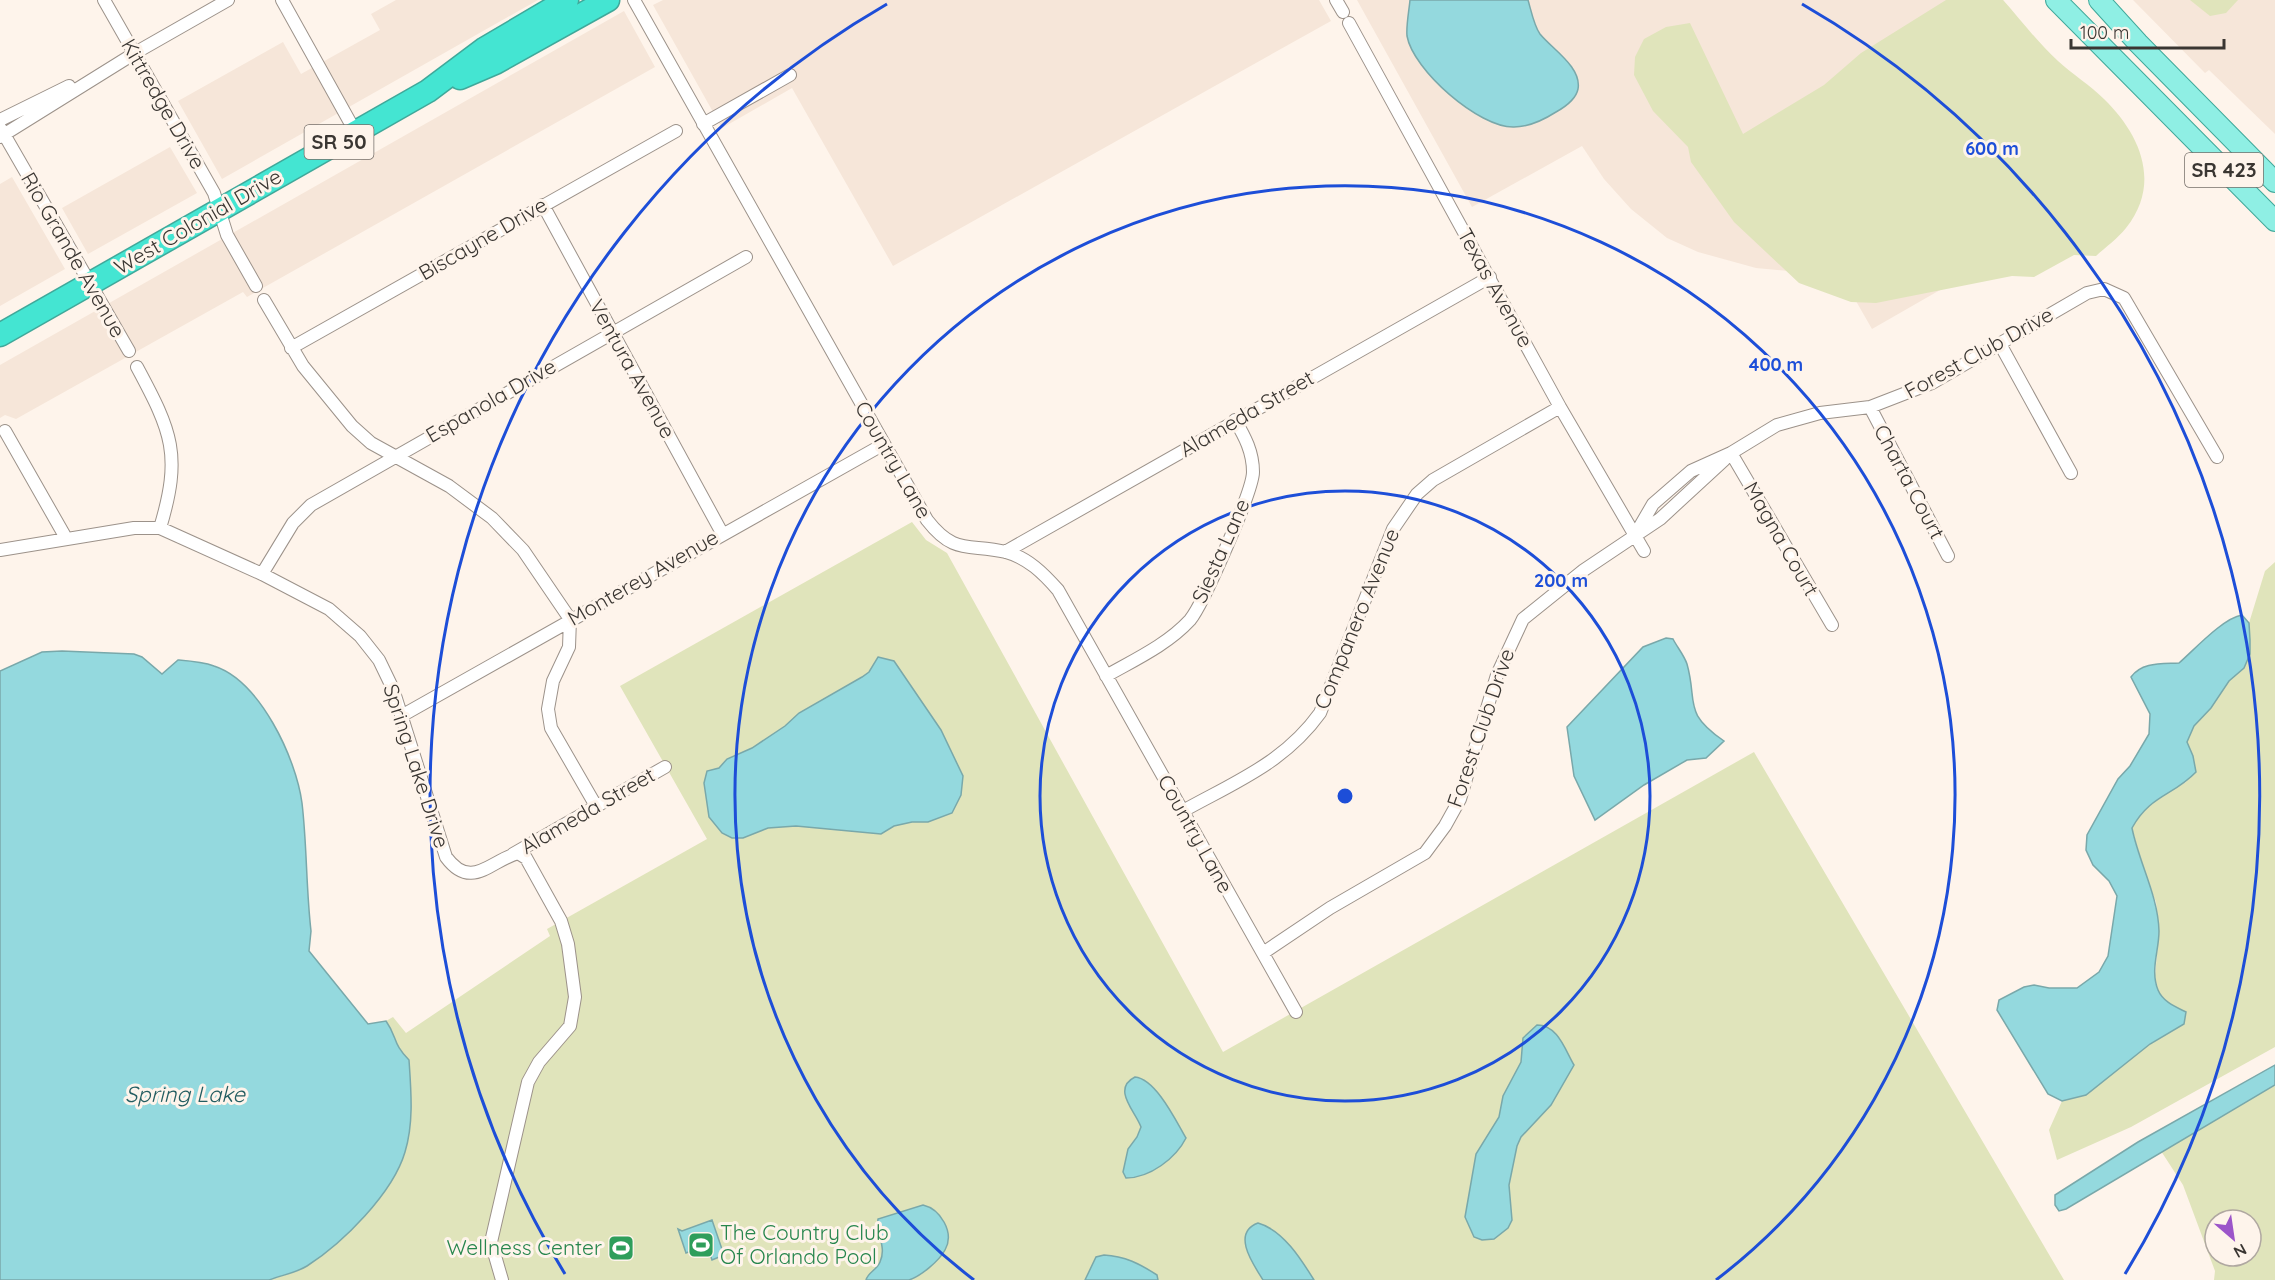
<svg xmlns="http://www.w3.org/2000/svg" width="2275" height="1280" viewBox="0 0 2275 1280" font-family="Quicksand,sans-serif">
  <rect width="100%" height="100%" fill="#fef4eb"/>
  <path fill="#f6e6d9" d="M396,0H538L222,179L178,101L283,42L301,74L380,30L371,14Z
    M663,0H1319L1331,21L893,266L792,88L722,128L653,5Z
    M1357,0H2003L2139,176L1872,329L1837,268L1799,272L1756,268L1698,252L1667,238L1631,209L1604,179L1582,146L1472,207Z
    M2133,0H2275V134L2209,70L2205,73Z
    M624,11L655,67L247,297L243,292L16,419L5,415L0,418V365Z
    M170,147L197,193L88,254L62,208Z
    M12,177L65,269L0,306V184Z"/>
  <path fill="#e0e4bb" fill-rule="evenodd" d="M1946,0H2003C2021,20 2038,43 2058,61C2072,74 2090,85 2104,99C2140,134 2162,183 2126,228C2118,238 2106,247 2096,256L2074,255L2034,277L2012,276L1876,303L1851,302L1799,283L1734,222L1691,162L1688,147L1653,111L1634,75L1635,57L1644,39L1666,27L1690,23L1743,134L1824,85L1861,53Z
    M2190,0H2238L2226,13L2210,16Z
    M912,522L926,540L947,553L1223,1052L1754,752L2064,1280H269L298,1271L380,1197L405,1152L411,1106L409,1060C392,1043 398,1038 386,1021L393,1017L406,1033L550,936L547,929L707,839L620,686Z
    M2275,562V1047L2131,1127L2057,1160L2049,1130L2062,1101L2086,1095L2150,1044L2184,1024L2186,1012L2169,1004L2158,992L2155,976L2159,932L2156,902L2146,877L2132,828C2145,805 2163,795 2186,782L2193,756L2187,742L2194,726L2211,708L2229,681L2244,668L2250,640L2249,623L2265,571Z
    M2275,1085V1280H2214L2215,1271L2183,1185L2161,1151ZM2215,1220H2251V1256H2215Z"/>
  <path fill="#94d9de" stroke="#79a8aa" stroke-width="1.5" d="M1410,0H1528C1531,10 1534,26 1540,34C1552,49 1582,67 1578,89C1576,99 1565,107 1556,112C1545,119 1528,127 1514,127C1479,128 1413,70 1407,36C1406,26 1409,11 1410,0Z
    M2242,615L2249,623L2250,640V654L2244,668L2229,681L2211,708L2194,726L2187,742L2193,756L2196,772C2173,796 2150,795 2132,828C2139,863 2158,895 2159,931C2159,951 2150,970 2158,990C2163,1002 2176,1007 2186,1012L2184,1024L2150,1044L2086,1095L2062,1101L2048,1094L1997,1010L1999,1000L2024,987L2034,985L2049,988H2077L2099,972L2108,956L2117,896L2109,881L2093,865L2086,850L2087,835L2118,779L2130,766L2149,734L2150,714L2131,677C2142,662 2161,664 2179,663C2194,650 2223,618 2242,615Z
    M1666,638L1673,639C1677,647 1684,655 1687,664C1698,703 1682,712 1724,741L1706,758L1687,760L1644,785L1595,820L1574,776L1567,727L1643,647Z
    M62,651L134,654L142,657L162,674L178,660C190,661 203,662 214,666C260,681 296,758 302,803C307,845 306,888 311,931L309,951L368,1024L386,1021C398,1038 392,1043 409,1060C411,1090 414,1123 405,1152C393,1193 343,1243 307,1266C296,1273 282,1275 269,1280H0V671L42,652Z
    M878,657L894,661L941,730L963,776L961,795L952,813L928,822H912L894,826L881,834L796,826L768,828L743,838H732L722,833L709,817L704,783L707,771L719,768L727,759L752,748L785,726L799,713L862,677L869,672Z
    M1537,1025C1558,1025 1565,1050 1574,1065L1551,1105L1521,1137L1517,1146L1509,1185L1512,1220L1508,1228L1494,1239L1482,1240L1474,1237L1465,1217L1476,1154L1499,1117L1503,1096L1521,1062L1523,1038Z
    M2275,1065V1085L2066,1209L2059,1211L2055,1205V1195L2138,1142Z
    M1135,1077C1156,1079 1176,1121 1186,1138C1176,1158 1150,1178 1126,1178L1123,1172L1128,1149L1137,1137L1141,1127C1136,1112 1111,1089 1135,1077Z
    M923,1205C940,1209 955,1232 945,1250C939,1261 921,1276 909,1280C897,1280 879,1280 866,1280C868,1272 877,1270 880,1262C887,1247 876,1234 878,1219Z
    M712,1220L724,1255L712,1260L707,1245L686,1253L678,1229L682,1231Z
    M1258,1223C1283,1230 1301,1259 1314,1280H1263C1253,1264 1231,1233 1258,1223Z
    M1104,1255C1125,1256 1140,1264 1157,1275L1158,1280H1085L1096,1257Z"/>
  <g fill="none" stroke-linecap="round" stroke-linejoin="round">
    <defs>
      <path id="street" d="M104,0L214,193L227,235L256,286
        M282,0L356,133
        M634,0L927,520C955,556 969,543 1006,552C1028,558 1043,573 1058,590L1296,1012
        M1336,0L1343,12
        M1349,23L1560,407L1644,551
        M0,120L69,86
        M703,124L790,75
        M1,129L129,351
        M0,137L135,53L228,0
        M543,205L722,533
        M264,300L303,366L352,426L371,443L449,486L492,518L523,550L570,619L569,647L553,681L548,709L551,728L596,806
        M2000,344L2071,473
        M291,348L676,131
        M137,367C172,432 182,455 160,528
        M1870,407L1948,556
        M5,431L66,538
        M1731,453L1832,625
        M1635,535L1653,504L1691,471L1731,453L1777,425L1820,413L1870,407L1932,383L2087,293L2104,289L2124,298L2217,457
        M0,550L134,528H160L262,574L329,609L360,636L379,660L393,689L446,857C471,891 490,861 518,853L526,858L561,921L568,944L575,997L570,1026L539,1062L528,1082L491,1242L502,1280
        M1005,552L1490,277
        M262,574L293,523L311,505L746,257
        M1106,676C1134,660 1167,645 1190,620C1203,604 1253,491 1253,472C1253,452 1245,437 1235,420
        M403,715L884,444
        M1183,811C1235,782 1284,763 1320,713L1393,529L1417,494L1433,480L1560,407
        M513,854L665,767
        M1263,953L1330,908L1425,853L1445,826L1460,799L1497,675L1523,619L1584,570L1660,519L1724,460"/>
      <path id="primary" d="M2056,0L2275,221
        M2099,0L2138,43L2275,182"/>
      <path id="highway" d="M460,78L495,63L608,0
        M0,335L428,91L484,49L567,0"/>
    </defs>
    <use href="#street" stroke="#9c928a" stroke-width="14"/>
    <use href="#primary" stroke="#40a89a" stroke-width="22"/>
    <use href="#highway" stroke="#40a89a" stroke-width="25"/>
    <use href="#street" stroke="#fff" stroke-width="12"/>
    <use href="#primary" stroke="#8fefe4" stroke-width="20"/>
    <use href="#highway" stroke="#44e5d2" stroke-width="22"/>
  </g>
  <g fill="none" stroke="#1d4ed8" stroke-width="3">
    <circle cx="1345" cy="796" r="305"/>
    <path d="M974 1280A610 610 0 1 1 1716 1280"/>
    <path d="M565 1274A915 915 0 0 1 887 4M1802 4A915 915 0 0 1 2125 1274"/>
  </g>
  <defs>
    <symbol id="stadium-square" viewBox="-11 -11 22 22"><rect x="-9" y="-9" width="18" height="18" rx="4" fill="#2e9e5b" stroke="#fef4eb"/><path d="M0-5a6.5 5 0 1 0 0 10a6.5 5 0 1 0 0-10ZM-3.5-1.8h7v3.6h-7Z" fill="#fff"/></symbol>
  </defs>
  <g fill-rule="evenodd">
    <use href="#stadium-square" x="686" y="1230" width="30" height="30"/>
    <use href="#stadium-square" x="606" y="1233" width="30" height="30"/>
  </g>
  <g text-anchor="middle" stroke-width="6" stroke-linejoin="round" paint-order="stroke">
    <g fill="#fef4eb" stroke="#756f6a" stroke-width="1.5">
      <rect x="304.5" y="125" width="69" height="34" rx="4.5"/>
      <rect x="2185" y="153" width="78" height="34" rx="4.5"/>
    </g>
    <g font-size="20" font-weight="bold" fill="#3a3632">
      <text x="339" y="149">SR 50</text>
      <text x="2224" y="177">SR 423</text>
    </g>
    <g font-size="21" fill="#3a3632" stroke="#fef4eb">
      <text transform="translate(163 104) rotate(60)" y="7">Kittredge Drive</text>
      <text transform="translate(198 222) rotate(-30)" y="7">West Colonial Drive</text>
      <text transform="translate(483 239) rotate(-30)" y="7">Biscayne Drive</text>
      <text transform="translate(73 255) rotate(60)" y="7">Rio Grande Avenue</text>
      <text transform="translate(1495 288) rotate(61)" y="7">Texas Avenue</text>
      <text transform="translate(1979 353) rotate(-29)" y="7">Forest Club Drive</text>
      <text transform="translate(632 369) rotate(61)" y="7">Ventura Avenue</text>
      <text transform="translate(491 401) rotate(-30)" y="7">Espanola Drive</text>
      <text transform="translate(1247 414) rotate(-30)" y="7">Alameda Street</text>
      <text transform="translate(893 460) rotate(60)" y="7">Country Lane</text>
      <text transform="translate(1909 482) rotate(62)" y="7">Charta Court</text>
      <text transform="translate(1781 539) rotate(60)" y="7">Magna Court</text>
      <text transform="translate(1221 551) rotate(-66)" y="7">Siesta Lane</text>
      <text transform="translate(643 578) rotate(-30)" y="7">Monterey Avenue</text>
      <text transform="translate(1357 619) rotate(-68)" y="7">Companero Avenue</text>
      <text transform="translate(1481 728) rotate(-71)" y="7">Forest Club Drive</text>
      <text transform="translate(416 766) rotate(72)" y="7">Spring Lake Drive</text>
      <text transform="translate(588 811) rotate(-30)" y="7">Alameda Street</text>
      <text transform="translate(1195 834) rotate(61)" y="7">Country Lane</text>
    </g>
    <g font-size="21" fill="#27864d" stroke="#fef4eb" text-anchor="start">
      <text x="720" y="1240">The Country Club<tspan x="720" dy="24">Of Orlando Pool</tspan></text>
      <text x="602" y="1255" text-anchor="end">Wellness Center</text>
    </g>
    <g font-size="22" font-style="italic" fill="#235d61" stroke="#fef4eb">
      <text x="185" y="1102">Spring Lake</text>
    </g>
  </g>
  <circle cx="1345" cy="796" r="9" fill="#1d4ed8" stroke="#fef4eb" stroke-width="3"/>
  <g font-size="18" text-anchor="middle" font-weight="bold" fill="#1d4ed8" stroke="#fef4eb" stroke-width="6" stroke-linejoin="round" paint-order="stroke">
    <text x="1992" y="155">600 m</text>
    <text x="1776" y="371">400 m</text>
    <text x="1561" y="587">200 m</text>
  </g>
  <g transform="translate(2233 1238) rotate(151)"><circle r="28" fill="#fef4eb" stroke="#b0a8a1" stroke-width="1.5"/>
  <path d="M0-4.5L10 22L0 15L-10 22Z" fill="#9c55c9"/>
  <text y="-9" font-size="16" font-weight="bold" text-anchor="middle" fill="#3a3632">N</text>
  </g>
  <path d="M2071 39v9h153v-9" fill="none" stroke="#3a3632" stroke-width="3"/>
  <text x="2080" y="39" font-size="18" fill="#3a3632" stroke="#fef4eb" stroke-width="4.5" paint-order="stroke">100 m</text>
</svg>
